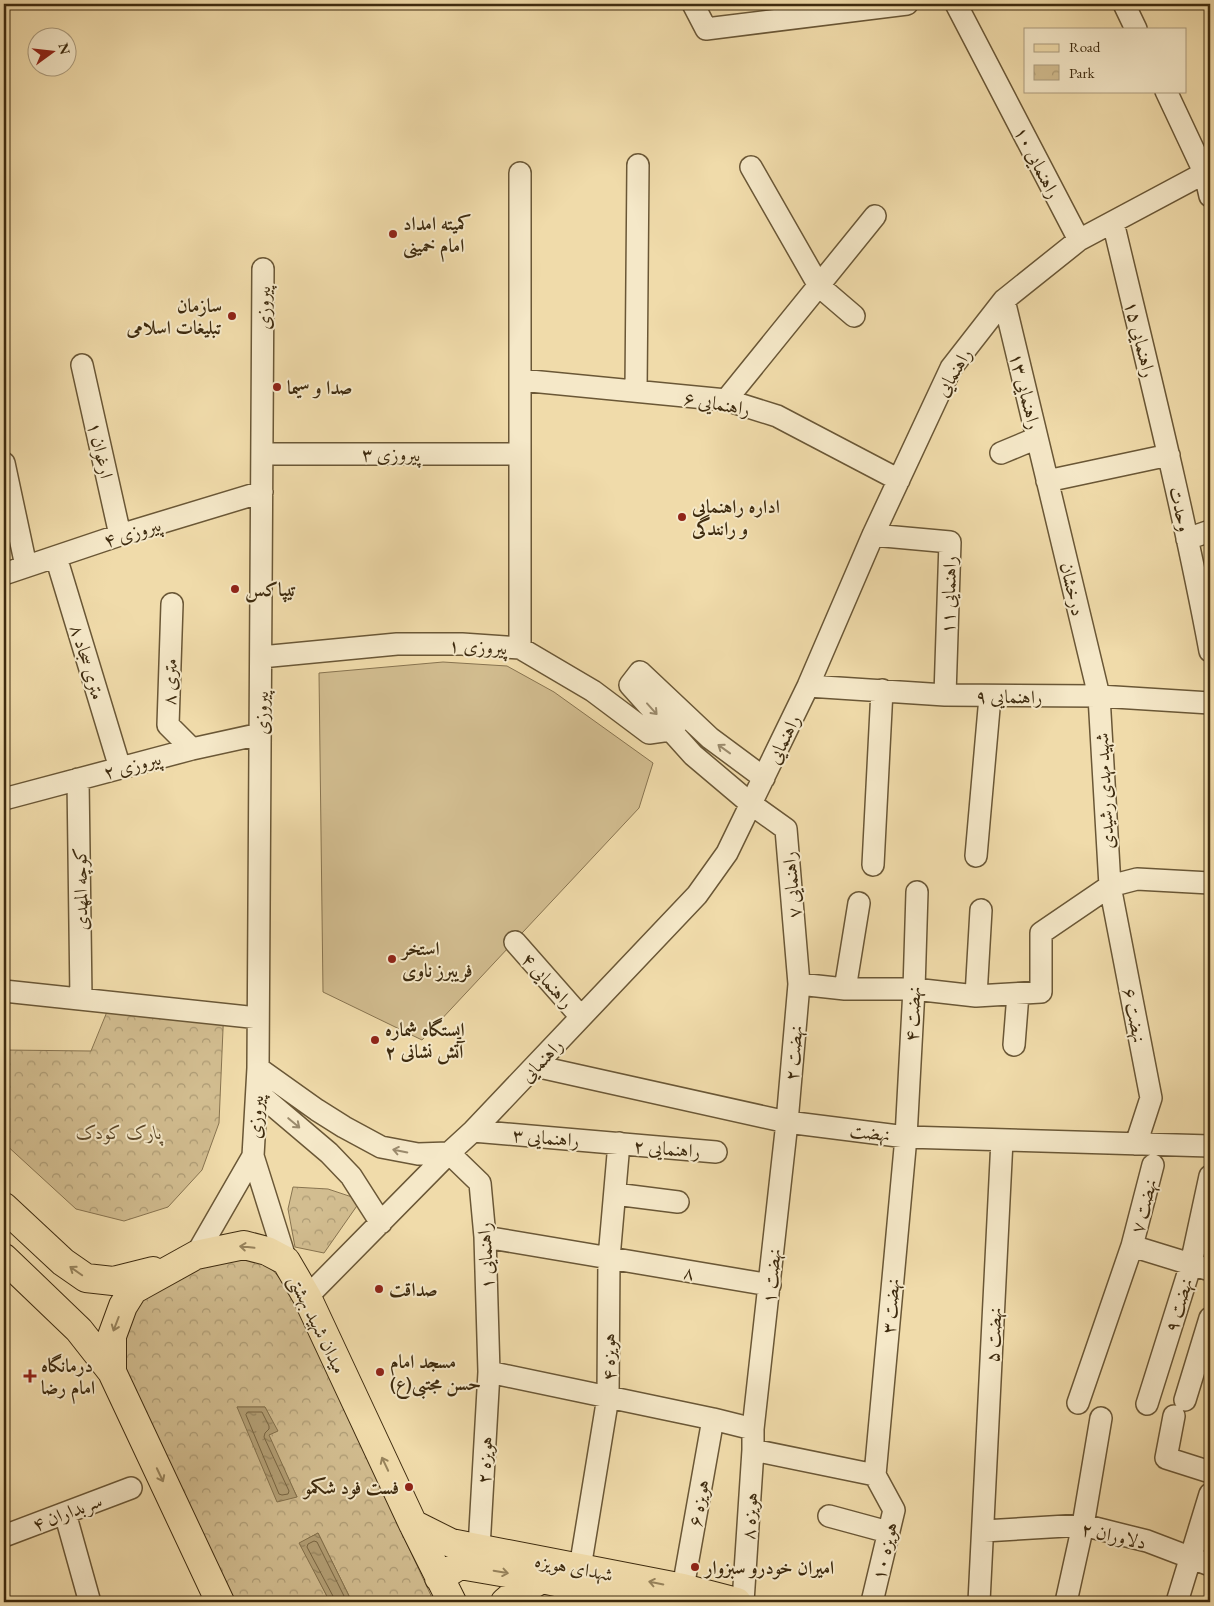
<svg xmlns="http://www.w3.org/2000/svg" width="1214" height="1606" viewBox="0 0 1214 1606" font-family="'EB Garamond',Amiri,serif">
  <defs>
    <pattern id="park-crowns" width="20" height="18" patternUnits="userSpaceOnUse" patternTransform="scale(1.25)"><rect width="20" height="18" fill="#d2bd90"/><path d="M2 6a3 3 0 1 1 6 0M12 15a3 3 0 1 1 6 0" fill="none" stroke="#ac9a74"/></pattern>
    <pattern id="water-ripples" width="26" height="14" patternUnits="userSpaceOnUse" patternTransform="scale(1.25)"><rect width="26" height="14" fill="#b39f75"/><path d="M2 4q2-2 4 0t4 0M15 11q2-2 4 0t4 0" fill="none" stroke="#93825e"/></pattern>
  </defs>
  <rect width="100%" height="100%" fill="#f0dbaa"/>
  <filter id="stains"><feTurbulence type="fractalNoise" baseFrequency=".004" numOctaves="4"/><feColorMatrix values="0 0 0 0 .2 0 0 0 0 .09 0 0 0 0 .02 0 0 0 .5 -.17"/></filter>
  <radialGradient id="worn" r=".72"><stop offset=".6" stop-color="#630" stop-opacity="0"/><stop offset="1" stop-color="#630" stop-opacity=".3"/></radialGradient>
  <path fill="url(#park-crowns)" stroke="#887450" fill-rule="evenodd" d="M113,997L224,1006L219,1123L202,1170L168,1207L124,1221L76,1209L4,1143V1050L91,1051Z
    M293,1187L328,1189L361,1200L324,1253L295,1247L288,1209Z
    M244,1256L271,1268L288,1288L434,1602H352L318,1533L300,1543L330,1602H233L128,1392L123,1354L130,1310L157,1286L213,1259ZM237,1407H265L277,1431L268,1435L297,1497Z"/>
  <path fill="#d2bd90" stroke="#887450" d="M443,662L507,666L554,692L653,763L639,808L422,1040L323,992L319,673Z"/>
  <path fill="url(#water-ripples)" stroke="#84714c" d="M237,1407H265L278,1431L269,1435L297,1497L277,1502Z
    M318,1533L352,1602H330L299,1543Z"/>
  <g fill="none" stroke-linecap="round" stroke-linejoin="round">
    <path stroke="#786542" stroke-width="1" d="M248,1412H262L269,1426V1429L265,1433L264,1437L289,1491L288,1494L282,1495L279,1494L246,1415Z
      M334,1602V1598L307,1547L308,1544L314,1541L317,1542L347,1602"/>
    <defs>
      <path id="minor" d="M693,4L706,29L907,4
        M956,4L1079,240
        M1124,4L1136,29
        M1166,91L1205,174L1210,196
        M751,167L819,286L854,316
        M1113,222C1147,365 1183,507 1210,651
        M263,269L258,1068L253,1156L286,1261
        M1004,300L1099,696L1110,886L1151,1098L1136,1144
        M82,365L120,535
        M520,380L726,400L777,416L899,480
        M636,391L638,165
        M726,400L875,216
        M1001,453L1037,438
        M262,454H520
        M4,463L26,566
        M1047,481L1169,455
        M873,535L950,542L945,695
        M1187,539L1210,531
        M56,557L120,768
        M4,574L120,535L262,492
        M172,604L168,725L192,749
        M520,648V173
        M261,657L397,644H462L520,648L593,691L649,733L670,730L678,722
        M808,686L945,695L1099,696L1210,703
        M78,779L81,999
        M4,799L192,749L260,734
        M976,856L990,697
        M873,865L882,690
        M515,942L581,1017
        M799,984L845,989H914L976,996L1041,992V933L1110,886L1137,879L1210,883
        M845,989L859,903
        M4,991L258,1018
        M976,996L981,910
        M1014,1045L1018,994
        M535,1066L787,1122L906,1137L1210,1146
        M258,1068L317,1110L344,1127L381,1147L418,1154L449,1153L480,1183L485,1237L489,1372L479,1548
        M257,1092L329,1153L351,1176L381,1223
        M473,1131L716,1152
        M615,1194L678,1202
        M485,1237L770,1285
        M1132,1246L1210,1270
        M196,1255L253,1156
        M307,1297L449,1153L473,1131L697,895L727,853L808,686L873,535L951,368L1004,300L1079,240L1210,170
        M489,1372L713,1419L753,1429
        M1185,1400L1210,1318
        M1078,1403L1132,1246L1153,1165
        M1147,1404L1191,1264L1210,1176
        M1174,1416L1166,1458L1210,1472
        M753,1450L875,1475
        M875,1475L906,1137L914,989L917,892
        M65,1513L89,1599
        M829,1516L888,1532
        M984,1531L1083,1525L1147,1541L1210,1565
        M4,1536L131,1488
        M580,1568L608,1397L609,1258L619,1143
        M683,1588L713,1419
        M743,1602L753,1450V1429L787,1122L799,984L786,829L751,804L693,755L630,685L640,672L710,738L764,778
        M872,1602L894,1510L875,1475
        M979,1602L1002,1140
        M1066,1602L1083,1525L1101,1418
        M1177,1602L1210,1494"/>
      <path id="major" d="M4,1207L63,1262L86,1278L113,1281L153,1271
        M4,1258L79,1330L112,1372
        M413,1524L451,1543L683,1588L737,1602
        M439,1578L460,1565L542,1579L650,1602
        M220,1602L112,1372V1336L123,1306L133,1290L196,1255L244,1245L267,1251L286,1261L307,1297L413,1524L452,1602
        M505,1602L513,1595L542,1579"/>
    </defs>
    <use href="#minor" stroke="#6a5736" stroke-width="24"/>
    <use href="#major" stroke="#3e2b0f" stroke-width="30"/>
    <use href="#minor" stroke="#f5e8c8" stroke-width="21"/>
    <use href="#major" stroke="#f0dbaa" stroke-width="28"/>
  </g>
  <defs><path id="oneway-shaft" d="M-6 0H5M1.5-3L5.5 0L1.5 3" fill="none" stroke-width="1.6" stroke-linecap="round" stroke-linejoin="round" transform="scale(1.25)"/></defs>
  <g stroke="#9a8a6c">
    <use href="#oneway-shaft" transform="translate(652 709) rotate(48)"/>
    <use href="#oneway-shaft" transform="translate(724 749) rotate(-144)"/>
    <use href="#oneway-shaft" transform="translate(294 1123) rotate(40)"/>
    <use href="#oneway-shaft" transform="translate(400 1151) rotate(-169)"/>
  </g>
  <g stroke="#97835c">
    <use href="#oneway-shaft" transform="translate(247 1247) rotate(-174)"/>
    <use href="#oneway-shaft" transform="translate(76 1271) rotate(-145)"/>
    <use href="#oneway-shaft" transform="translate(116 1324) rotate(111)"/>
    <use href="#oneway-shaft" transform="translate(385 1464) rotate(-115)"/>
    <use href="#oneway-shaft" transform="translate(160 1475) rotate(65)"/>
    <use href="#oneway-shaft" transform="translate(501 1572) rotate(10)"/>
    <use href="#oneway-shaft" transform="translate(656 1583) rotate(-169)"/>
  </g>
  <g fill="#8f2418" stroke="#f5e8c8" stroke-width="2">
    <circle cx="393" cy="234" r="5"/>
    <circle cx="232" cy="316" r="5"/>
    <circle cx="277" cy="387" r="5"/>
    <circle cx="682" cy="517" r="5"/>
    <circle cx="235" cy="589" r="5"/>
    <circle cx="392" cy="959" r="5"/>
    <circle cx="375" cy="1040" r="5"/>
    <circle cx="379" cy="1289" r="5"/>
    <circle cx="380" cy="1372" r="5"/>
    <path d="M27.5 1368.5h5v5h5v5h-5v5h-5v-5h-5v-5h5z"/>
    <circle cx="409" cy="1487" r="5"/>
    <circle cx="695" cy="1567" r="5"/>
  </g>
  <g text-anchor="middle" stroke-width="4" stroke-linejoin="round" paint-order="stroke">
    <g font-size="19" fill="#3e2b0f" stroke="#f5e8c8">
      <text transform="translate(1038 162) rotate(63)" y="7">راهنمایی ۱۰</text>
      <text transform="translate(263 308) rotate(-90)" y="7">پیروزی</text>
      <text transform="translate(1141 339) rotate(76)" y="7">راهنمایی ۱۵</text>
      <text transform="translate(953 372) rotate(-59)" y="7">راهنمایی</text>
      <text transform="translate(1026 391) rotate(76)" y="7">راهنمایی ۱۳</text>
      <text transform="translate(717 403) rotate(10)" y="7">راهنمایی ۶</text>
      <text transform="translate(101 450) rotate(77)" y="7">ارغوان ۱</text>
      <text x="391" y="461">پیروزی ۳</text>
      <text transform="translate(1181 509) rotate(77)" y="7">وحدت</text>
      <text transform="translate(132 532) rotate(-17)" y="7">پیروزی ۴</text>
      <text transform="translate(1073 589) rotate(77)" y="7">درخشان</text>
      <text transform="translate(948 595) rotate(-88)" y="7">راهنمایی ۱۱</text>
      <text transform="translate(478 646) rotate(3)" y="7">پیروزی ۱</text>
      <text transform="translate(88 662) rotate(73)" y="7">متری سجاد ۸</text>
      <text transform="translate(169 682) rotate(-88)" y="7">۸ متری</text>
      <text transform="translate(1009 696) rotate(1)" y="7">راهنمایی ۹</text>
      <text transform="translate(261 713) rotate(-90)" y="7">پیروزی</text>
      <text transform="translate(783 739) rotate(-64)" y="7">راهنمایی</text>
      <text transform="translate(132 765) rotate(-15)" y="7">پیروزی ۲</text>
      <text transform="translate(1104 791) rotate(-93)" y="7">شهید مهدی رشیدی</text>
      <text transform="translate(791 885) rotate(-95)" y="7">راهنمایی ۷</text>
      <text transform="translate(80 889) rotate(-91)" y="7">کوچه المهدی</text>
      <text transform="translate(548 980) rotate(48)" y="7">راهنمایی ۴</text>
      <text transform="translate(912 1014) rotate(-87)" y="7">نهضت ۴</text>
      <text transform="translate(1135 1015) rotate(79)" y="7">نهضت ۶</text>
      <text transform="translate(793 1053) rotate(-85)" y="7">نهضت ۲</text>
      <text transform="translate(541 1060) rotate(-46)" y="7">راهنمایی</text>
      <text transform="translate(255 1117) rotate(-87)" y="7">پیروزی</text>
      <text transform="translate(870 1132) rotate(7)" y="7">نهضت</text>
      <text transform="translate(546 1137) rotate(5)" y="7">راهنمایی ۳</text>
      <text transform="translate(667 1148) rotate(5)" y="7">راهنمایی ۲</text>
      <text transform="translate(1143 1206) rotate(-75)" y="7">نهضت ۷</text>
      <text transform="translate(485 1256) rotate(-93)" y="7">راهنمایی ۱</text>
      <text transform="translate(689 1272) rotate(9)" y="7">۸</text>
      <text transform="translate(771 1276) rotate(-84)" y="7">نهضت ۱</text>
      <text transform="translate(1178 1305) rotate(-73)" y="7">نهضت ۹</text>
      <text transform="translate(890 1306) rotate(-85)" y="7">نهضت ۳</text>
      <text transform="translate(318 1324) rotate(64)" y="7">میدان شهید بهشتی</text>
      <text transform="translate(993 1335) rotate(-87)" y="7">نهضت ۵</text>
      <text transform="translate(608 1357) rotate(-90)" y="7">هویزه ۴</text>
      <text transform="translate(484 1460) rotate(-87)" y="7">هویزه ۲</text>
      <text transform="translate(698 1503) rotate(-80)" y="7">هویزه ۶</text>
      <text transform="translate(67 1512) rotate(-21)" y="7">سربداران ۴</text>
      <text transform="translate(749 1516) rotate(-86)" y="7">هویزه ۸</text>
      <text transform="translate(1114 1535) rotate(13)" y="7">دلاوران ۲</text>
      <text transform="translate(884 1551) rotate(-77)" y="7">هویزه ۱۰</text>
      <text transform="translate(574 1567) rotate(11)" y="7">شهدای هویزه</text>
    </g>
    <g font-size="19" font-weight="bold" fill="#3e2b0f" stroke="#f5e8c8" text-anchor="start">
      <text x="403" y="230">کمیته امداد<tspan x="403" dy="22">امام خمینی</tspan></text>
      <text x="222" y="312" text-anchor="end">سازمان<tspan x="222" dy="22">تبلیغات اسلامی</tspan></text>
      <text x="287" y="394">صدا و سیما</text>
      <text x="692" y="513">اداره راهنمایی<tspan x="692" dy="22">و رانندگی</tspan></text>
      <text x="245" y="596">تیپاکس</text>
      <text x="402" y="955">استخر<tspan x="402" dy="22">فریبرز ناوی</tspan></text>
      <text x="385" y="1036">ایستگاه شماره<tspan x="385" dy="22">۲ آتش نشانی</tspan></text>
      <text x="389" y="1296">صداقت</text>
      <text x="390" y="1368">مسجد امام<tspan x="390" dy="22">حسن مجتبی(ع)</tspan></text>
      <text x="41" y="1372">درمانگاه<tspan x="41" dy="22">امام رضا</tspan></text>
      <text x="399" y="1494" text-anchor="end">فست فود شکمو</text>
      <text x="705" y="1574">امیران خودرو سبزوار</text>
    </g>
    <g font-size="19" font-style="italic" fill="#5c4829" stroke="#f5e8c8">
      <text x="119" y="1139">پارک کودک</text>
    </g>
  </g>
  <rect width="1214" height="1606" fill="none" stroke="#f0dbaa" stroke-width="20"/>
  <rect x="5" y="5" width="1204" height="1596" fill="none" stroke="#3e2b0f" stroke-width="2.5"/>
  <rect x="10" y="10" width="1194" height="1586" fill="none" stroke="#3e2b0f"/>
  <rect x="1024" y="28" width="162" height="65" fill="#f5e8c8" stroke="#ac9c7e"/>
  <rect x="1034" y="44" width="25" height="8" fill="#f0dbaa" stroke="#ac9c7e"/>
  <text x="1069" y="52" font-size="15" fill="#3e2b0f">Road</text>
  <rect x="1034" y="65" width="25" height="15" fill="url(#park-crowns)" stroke="#ac9c7e"/>
  <text x="1069" y="78" font-size="15" fill="#3e2b0f">Park</text>
  <g transform="translate(52 52) rotate(75)"><circle r="24" fill="#f5e8c8" stroke="#ac9c7e"/>
  <path d="M0-4L9 19L0 12L-9 19Z" fill="#8f2418"/>
  <text y="-8" font-size="14" font-weight="bold" text-anchor="middle" fill="#3e2b0f">N</text>
  </g>
  <rect width="100%" height="100%" filter="url(#stains)"/>
  <rect width="100%" height="100%" fill="url(#worn)"/>
</svg>
